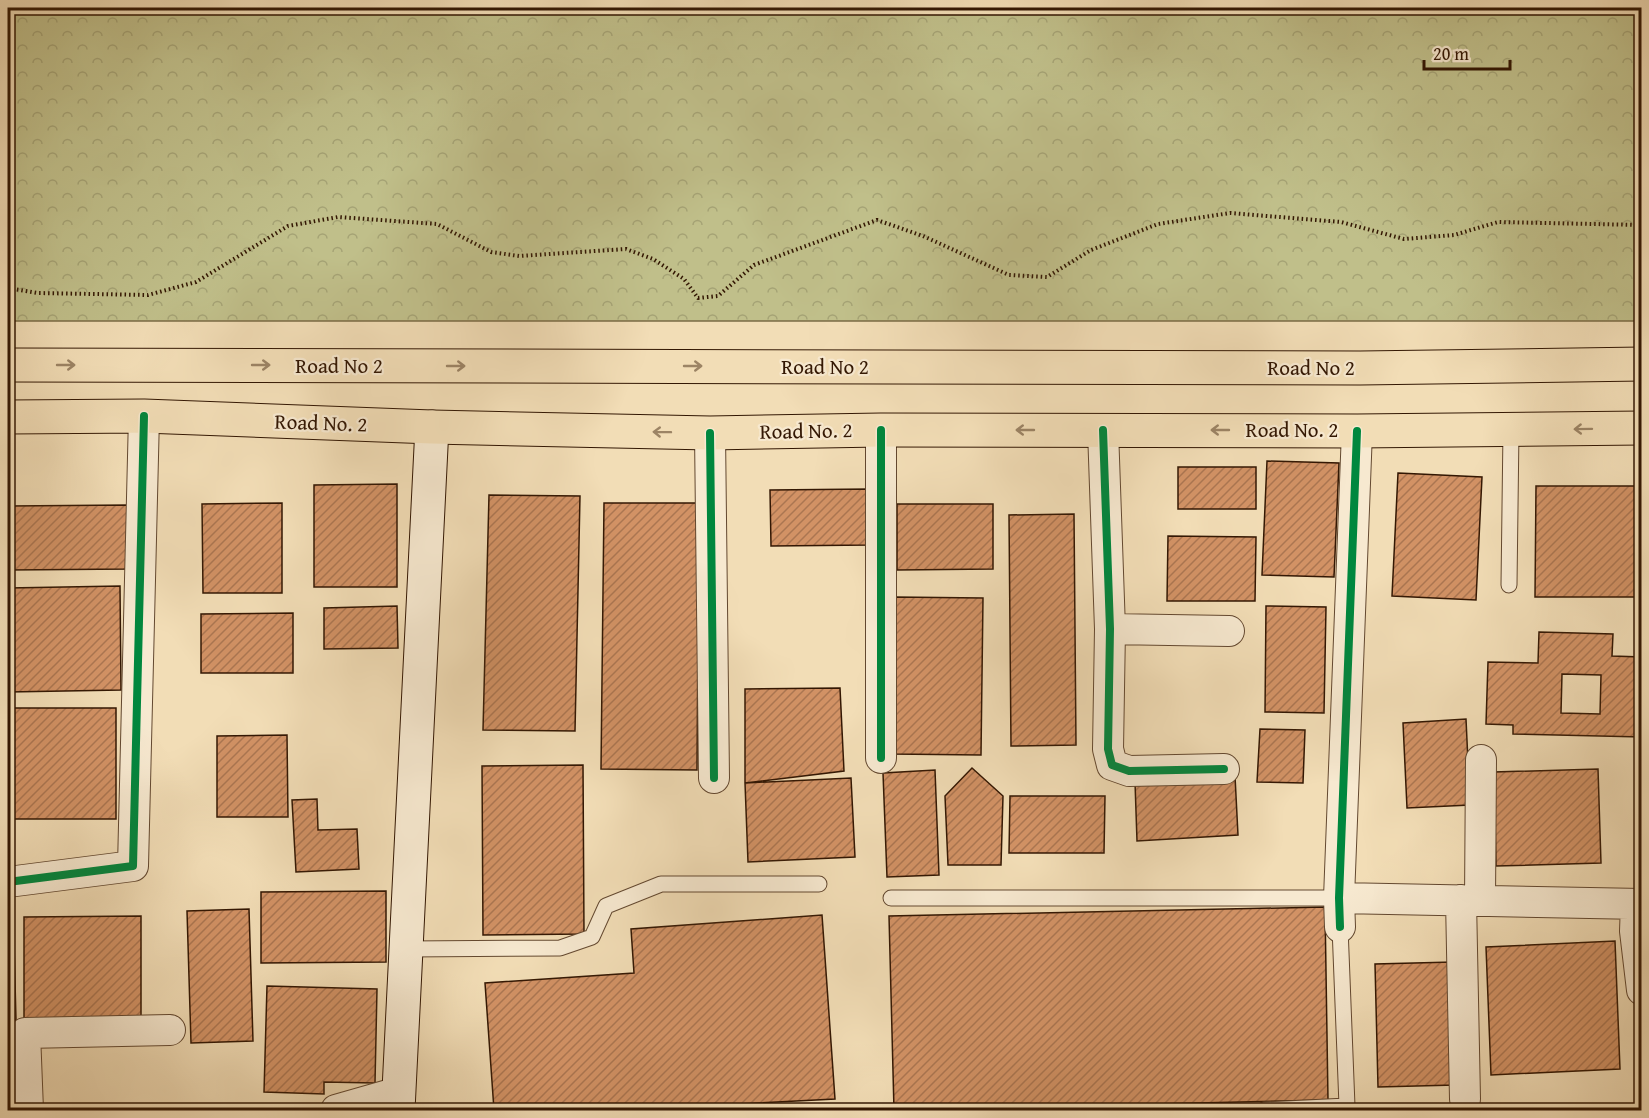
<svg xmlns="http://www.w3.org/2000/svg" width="1649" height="1118" viewBox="0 0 1649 1118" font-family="'Gentium Book Plus',serif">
  <defs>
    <pattern id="park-crowns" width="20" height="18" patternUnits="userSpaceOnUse" patternTransform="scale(1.5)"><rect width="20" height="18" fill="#c0bf8a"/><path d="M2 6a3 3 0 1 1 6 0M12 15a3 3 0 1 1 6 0" fill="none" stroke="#a5a375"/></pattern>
    <pattern id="building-hatch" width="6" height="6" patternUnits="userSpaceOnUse" patternTransform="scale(1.5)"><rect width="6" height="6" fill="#d29265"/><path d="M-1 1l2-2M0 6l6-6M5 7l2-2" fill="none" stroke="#ab7651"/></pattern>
  </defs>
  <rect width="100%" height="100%" fill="#f2ddb6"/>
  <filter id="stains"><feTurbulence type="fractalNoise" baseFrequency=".00333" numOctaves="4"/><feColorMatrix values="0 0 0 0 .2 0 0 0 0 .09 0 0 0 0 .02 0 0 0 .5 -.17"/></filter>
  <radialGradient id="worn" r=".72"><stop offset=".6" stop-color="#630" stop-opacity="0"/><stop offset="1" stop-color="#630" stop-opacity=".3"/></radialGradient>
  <path fill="url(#park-crowns)" stroke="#7a6b46" stroke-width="1.5" d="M8,8H1641V321H8Z"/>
  <path fill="url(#building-hatch)" stroke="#331703" stroke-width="1.5" fill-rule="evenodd" d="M1267,461L1339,463L1334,577L1262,575Z
    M1178,467H1256V509H1178Z
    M1398,473L1482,477L1476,600L1392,596Z
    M397,484V587H314V485Z
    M1536,486H1642V597H1535Z
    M869,489L870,545L771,546L770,490Z
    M489,495L580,496L575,731L483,730Z
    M282,503V593H203L202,504Z
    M604,503H699L697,770L601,769Z
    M897,504H993V569L897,570Z
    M129,505V569L8,570V506Z
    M1074,514L1076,745L1011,746L1009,515Z
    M1168,536L1256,537L1255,601H1167Z
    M120,586L121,690L8,692V588Z
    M894,597L983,598L981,755L892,754Z
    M397,606L398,648L324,649V608Z
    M1266,606L1326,607L1324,713L1265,712Z
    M293,613V673H201V614Z
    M1539,632L1613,634L1612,656L1642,657V737L1513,734V725L1486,724L1488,662L1538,663ZM1562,674L1601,675L1600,714L1561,713Z
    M840,688L844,771L745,783V689Z
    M8,708H116V819H8Z
    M1466,719L1470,805L1407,808L1403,723Z
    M1260,729L1305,730L1303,783L1257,782Z
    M287,735L288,817H217V736Z
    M583,765L584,934L483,935L482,766Z
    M972,768L1003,796L1001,865H948L945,796Z
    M1598,769L1601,863L1496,866L1494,772Z
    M935,770L939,875L887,877L883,773Z
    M1235,776L1238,835L1137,841L1135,782Z
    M851,778L855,857L748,862L745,783Z
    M1010,796H1105L1104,853H1009Z
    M317,799L318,830L357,829L359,869L296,872L292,800Z
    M386,891V962L261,963V892Z
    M1325,907L1328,1100L894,1110L889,916Z
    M249,909L253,1041L191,1043L187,911Z
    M822,915L835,1099L625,1110H494L485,983L634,973L631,929Z
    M141,916V1019L24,1020V917Z
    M1615,941L1620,1069L1491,1075L1486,947Z
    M8,943H14L16,1020L8,1021Z
    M1453,962L1455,1085L1378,1087L1375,964Z
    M267,986L377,989L375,1083L324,1082V1094L264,1092Z
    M24,1075L25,1110H8V1076Z"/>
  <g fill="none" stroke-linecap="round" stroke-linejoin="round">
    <defs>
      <path id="lane" d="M1509,585L1511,430
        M891,898H1339
        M407,949L560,948L592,937L606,906L661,884H819
        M1264,1110L1347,1106L1340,927"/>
      <path id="street" d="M1103,430L1110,629L1108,749L1112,765L1129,771L1224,769
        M710,433L714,778
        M1110,629L1229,631
        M881,758V430
        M8,882L133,866L144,416
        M1339,898L1642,904
        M1461,900L1465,1099
        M1480,901L1481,760
        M1636,904L1635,931L1642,990
        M1340,927L1339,898L1357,431
        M28,1110L25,1033L170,1030
        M336,1110L399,1092"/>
      <path id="secondary" d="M398,1110L432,427"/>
      <path id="primary" d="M8,365L1360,368L1642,364
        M8,417L144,416L432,427L710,433L881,430L1357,431L1642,428"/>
    </defs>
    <use href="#lane" stroke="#634830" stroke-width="17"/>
    <use href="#street" stroke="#634830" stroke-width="32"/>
    <use href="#secondary" stroke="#331703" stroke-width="35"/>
    <use href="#primary" stroke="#331703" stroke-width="35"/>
    <path stroke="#331703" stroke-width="4" stroke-dasharray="1.5 3" stroke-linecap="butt" d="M8,288L37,293L148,295L196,282L288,226L338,217L437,224L491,252L519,256L626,249L653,259L684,279L698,298L718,296L754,265L877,220L923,236L1009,275L1047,277L1091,250L1158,224L1230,213L1341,222L1404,239L1454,235L1498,222L1642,225"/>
    <use href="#lane" stroke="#f7e9d0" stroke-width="15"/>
    <use href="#street" stroke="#f7e9d0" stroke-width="30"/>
    <use href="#secondary" stroke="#f7e9d0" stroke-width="33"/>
    <use href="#primary" stroke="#f2ddb6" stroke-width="33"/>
    <defs>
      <path id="cycleway" d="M1103,430L1110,629L1108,749L1112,765L1129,771L1224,769
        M710,433L714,778
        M881,758V430
        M8,882L133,866L144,416
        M1340,927L1339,898L1357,431"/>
    </defs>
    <use href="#cycleway" stroke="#f7e9d0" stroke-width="11"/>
    <use href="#cycleway" stroke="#00873e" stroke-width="8"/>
  </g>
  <defs><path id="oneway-shaft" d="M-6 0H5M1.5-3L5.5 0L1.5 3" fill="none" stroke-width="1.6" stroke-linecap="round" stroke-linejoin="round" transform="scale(1.5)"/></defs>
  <g stroke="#9c8465">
    <use href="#oneway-shaft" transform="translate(66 365)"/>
    <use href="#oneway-shaft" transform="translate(261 365)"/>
    <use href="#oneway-shaft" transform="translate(456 366)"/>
    <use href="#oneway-shaft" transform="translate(693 366)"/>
    <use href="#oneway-shaft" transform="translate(1583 429) rotate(179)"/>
    <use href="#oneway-shaft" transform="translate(1025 430) rotate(180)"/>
    <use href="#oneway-shaft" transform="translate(1220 430) rotate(-180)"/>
    <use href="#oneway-shaft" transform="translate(662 432) rotate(-179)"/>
  </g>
  <g text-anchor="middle" stroke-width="4.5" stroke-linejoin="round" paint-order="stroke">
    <g font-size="21" fill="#331703" stroke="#f7e9d0">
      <text x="339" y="373">Road No 2</text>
      <text x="825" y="374">Road No 2</text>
      <text x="1311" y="375">Road No 2</text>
      <text transform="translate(321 423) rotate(2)" y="7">Road No. 2</text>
      <text x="1292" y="437">Road No. 2</text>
      <text transform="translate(806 431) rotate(-1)" y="7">Road No. 2</text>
    </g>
  </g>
  <rect width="1649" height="1118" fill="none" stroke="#f2ddb6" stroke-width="30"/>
  <rect x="9" y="9" width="1631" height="1100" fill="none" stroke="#331703" stroke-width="3"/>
  <rect x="15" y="15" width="1619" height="1088" fill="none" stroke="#331703" stroke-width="1.5"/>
  <path d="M1424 60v9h86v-9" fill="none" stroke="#331703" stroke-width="3"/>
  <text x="1433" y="60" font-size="18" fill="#331703" stroke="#f7e9d0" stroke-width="4.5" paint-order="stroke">20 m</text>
  <rect width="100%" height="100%" filter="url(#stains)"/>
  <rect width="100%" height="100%" fill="url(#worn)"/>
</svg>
